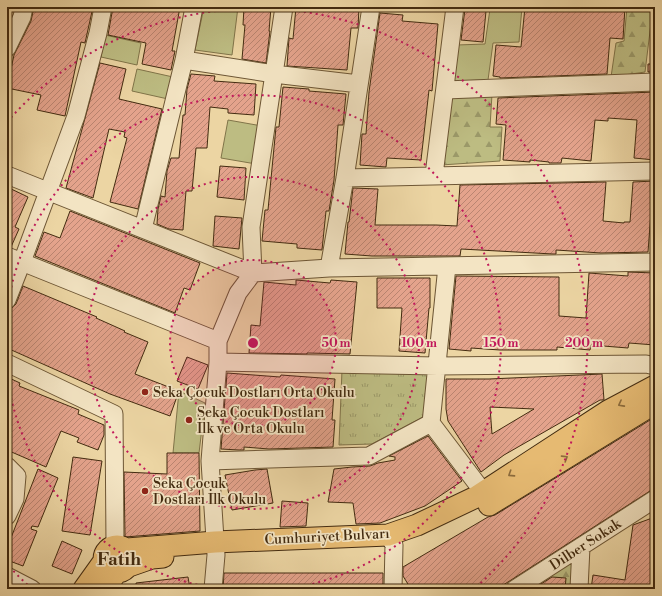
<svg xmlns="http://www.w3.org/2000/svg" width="662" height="596" viewBox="0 0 662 596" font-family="'Libre Bodoni',serif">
  <defs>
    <pattern id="forest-firs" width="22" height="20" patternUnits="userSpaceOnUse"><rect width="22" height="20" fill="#bdbc82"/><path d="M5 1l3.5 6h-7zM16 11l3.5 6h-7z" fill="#9b9969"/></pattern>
    <pattern id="park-tufts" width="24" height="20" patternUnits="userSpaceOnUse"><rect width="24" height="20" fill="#bdbc82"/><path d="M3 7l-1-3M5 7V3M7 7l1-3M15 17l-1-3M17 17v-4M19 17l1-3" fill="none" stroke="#9b9969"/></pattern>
    <pattern id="building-hatch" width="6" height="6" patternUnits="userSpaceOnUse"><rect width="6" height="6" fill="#e4a38c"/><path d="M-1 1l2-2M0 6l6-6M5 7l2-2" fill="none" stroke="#ba8571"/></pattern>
  </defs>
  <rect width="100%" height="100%" fill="#ecd5a3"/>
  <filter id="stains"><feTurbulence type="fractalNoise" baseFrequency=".005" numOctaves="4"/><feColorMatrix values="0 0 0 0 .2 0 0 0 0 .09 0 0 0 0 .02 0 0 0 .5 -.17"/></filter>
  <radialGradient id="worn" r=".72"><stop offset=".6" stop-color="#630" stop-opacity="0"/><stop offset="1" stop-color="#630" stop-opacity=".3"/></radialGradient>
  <path fill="#bdbc82" stroke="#807449" d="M204,7H238L232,55L195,50Z
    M522,7L519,42L493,43L488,80L453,81L457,45L485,44L490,9Z
    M105,35L141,43L137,65L101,57Z
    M137,69L173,77L168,99L132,91Z
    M228,120L262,126L256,164L221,158Z
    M179,391L205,403L199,453H173Z"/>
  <path fill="url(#forest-firs)" stroke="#807449" d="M627,7H653L645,72L611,77L616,43L624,41Z
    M492,94L490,127H502L500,161L441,165L448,95Z
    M581,547L579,589H515Z"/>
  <path fill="url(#park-tufts)" stroke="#807449" d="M342,370L431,372L427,415L372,444L339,445Z"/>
  <path fill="url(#building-hatch)" stroke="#432b10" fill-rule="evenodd" d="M34,7H51L64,10L65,7H93L85,43L81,42L65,116L37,110L41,95L7,88V68L11,69L14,55L31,21Z
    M113,7H180L172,51H175L171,70L142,64L146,43L108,35Z
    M244,7H271L269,31H270L266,63L242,59L245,25H243Z
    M296,7H359L358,28H351L347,70L287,66L289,38L293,39Z
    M525,7L558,9L559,7L599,9V7H625L623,39L610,38L607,74L500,78V77L493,76L496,45L521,47Z
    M465,9L486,11L483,42L461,40Z
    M380,13L403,15L402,21L438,24L432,91L429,90L421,160L387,158L386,167L360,165L362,134H366L369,92Z
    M100,63L126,69L119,99L162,109L138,209L110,202L127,138L124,137L125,132L109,129L93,198L66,188Z
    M648,64H655V72H648Z
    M191,74L215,76L214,81L256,84L254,115L228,113V109L210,107L207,148H196L192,191H186L183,230L169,229L157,224L158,209L161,196L165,197L167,171L171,158H179L183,115H185L187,89Z
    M283,87L309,89V91L346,94L343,125H338L334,180L329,211H326L322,250L297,248V244L262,241L265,210H268L276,127H279Z
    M655,92V160L634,158L637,120L608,118V121L595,120L591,161L562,158L561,163H549V162L530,160V162L503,160L506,125L496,124L498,98Z
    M220,166L246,168L244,200L217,197Z
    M655,181V213L651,212L648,252L601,253L556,250V254H553L461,249L460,256H372L345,254L348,222H349L353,188L378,189L375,225H436L457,226L460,185L606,182L603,221L624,223V222H630L633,182Z
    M7,187L28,197L15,227L19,229L11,247L7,246Z
    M70,211L200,263L190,290L184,288L175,313L35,256L44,232L60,238Z
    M215,216L242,218L239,249L213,246Z
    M628,272L655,273L652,313H655V345L629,343L628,348L591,345L590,350L557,347V350H500L471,348V351L449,349L456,276L559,277V316L586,318L589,273L628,276Z
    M377,278H430V308H429L425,353L399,351L402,308H377Z
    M296,280L330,283L331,280L357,282L350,354L307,353V354L249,353L251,325L260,326L264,282L296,285Z
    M23,286L97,317L96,318L125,331L124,332L148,342L135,374L179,391L170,416L110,394L7,348V319L11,309L16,304Z
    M187,357L208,365L198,389L177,381Z
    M227,373L280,377L281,375L335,379L332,420H335L333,447L269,449L244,447V450H239L221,449Z
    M602,374L604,400H600L504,455L481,472L448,421L446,409V379H489ZM490,407L534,409L492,434Z
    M7,377L20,383L19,386L79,410L78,414L104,425V435L98,450L77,442L79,438L61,431L46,467L7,450Z
    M655,417V489L650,491L497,589H411L403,576V567L488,517L495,515Z
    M428,436L462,481L425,506L380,523L356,524L353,503L328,502L334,469L352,467L370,466L378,463L395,460V457L389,456Z
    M167,453H199L200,531L125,537L124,472L167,474Z
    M73,457L102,461L90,535L62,531Z
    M38,469L58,478L38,527L32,526L31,529L37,531L23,566L7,560V548Z
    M267,469L273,503L232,510L225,475L255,470Z
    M282,501L308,503L306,526L280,527Z
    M655,517V555L652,580H654L653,589H591L593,575L625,580L633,525Z
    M62,541L82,550L72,574L52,566Z
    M224,573H383V589H223Z
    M188,577L190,589H136V583Z
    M552,577L566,578L565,589H540L541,584Z"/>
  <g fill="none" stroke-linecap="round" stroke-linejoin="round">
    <defs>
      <path id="minor" d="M7,48L22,17L24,7
        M184,60L274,74L359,84
        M445,90L655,82
        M7,175L253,273L251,227L284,7
        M434,175L455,7
        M345,178L655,171
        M143,229L184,60L194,7
        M7,256L218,341
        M329,268L345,178L371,7
        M7,300L22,262L76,116L98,33L103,7
        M218,362L438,366L646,364L655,366
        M7,363L114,414L115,545
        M431,423L490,501
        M210,461L369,456L431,423L447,266
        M7,466L17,476L15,499L7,516
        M388,535L394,545L393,589
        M7,576L32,589
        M213,589L216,555L210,461L218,362V341L238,293L253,273L329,268L655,262
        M515,589L655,499
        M579,589L581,547"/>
      <path id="major" d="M489,505L655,403
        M104 559a13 13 0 1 1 26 0a13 13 0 1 1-26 0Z
        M127,549L215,542L388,535L417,525L476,497L608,411L655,386
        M129,566L152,558L163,557
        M84,589L104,561
        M104,589L117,572"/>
    </defs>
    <use href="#minor" stroke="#6d5635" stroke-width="19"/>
    <use href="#major" stroke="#432b10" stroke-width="23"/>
    <use href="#minor" stroke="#f3e4c3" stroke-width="17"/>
    <use href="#major" stroke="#e6ba72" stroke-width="21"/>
  </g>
  <defs><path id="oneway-chevron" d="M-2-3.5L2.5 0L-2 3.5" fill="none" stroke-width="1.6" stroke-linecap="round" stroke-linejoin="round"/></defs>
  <g stroke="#8c6b3c">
    <use href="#oneway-chevron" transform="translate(621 404) rotate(152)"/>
    <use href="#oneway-chevron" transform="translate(565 458) rotate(-32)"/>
    <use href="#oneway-chevron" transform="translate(511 474) rotate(147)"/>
  </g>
  <circle cx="253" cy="343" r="83" fill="#c2185b" fill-opacity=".12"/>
  <g fill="none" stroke="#c2185b" stroke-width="2" stroke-dasharray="2 4">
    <circle cx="253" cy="343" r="83"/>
    <circle cx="253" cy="343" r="166"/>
    <path d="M221 589A248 248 0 0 1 7 375M7 311A248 248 0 1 1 285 589"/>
    <path d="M32 589A331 331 0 0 1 7 564M7 122A331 331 0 1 1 474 589"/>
  </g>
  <g fill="#8f2418" stroke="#f3e4c3" stroke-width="1.5">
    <circle cx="145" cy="392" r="4"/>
    <circle cx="189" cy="420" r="4"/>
    <circle cx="145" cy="491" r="4"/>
  </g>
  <g text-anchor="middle" stroke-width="3.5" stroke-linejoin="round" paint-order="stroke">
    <g font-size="14" fill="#432b10" stroke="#f3e4c3" text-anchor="start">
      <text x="153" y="397">Seka Çocuk Dostları Orta Okulu</text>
      <text x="197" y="417">Seka Çocuk Dostları<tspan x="197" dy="16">İlk ve Orta Okulu</tspan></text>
      <text x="153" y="488">Seka Çocuk<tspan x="153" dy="16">Dostları İlk Okulu</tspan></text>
    </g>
    <g font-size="14" fill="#432b10" stroke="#f3e4c3">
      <text transform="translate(327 536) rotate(-3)" y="5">Cumhuriyet Bulvarı</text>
      <text transform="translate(585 544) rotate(-33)" y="5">Dilber Sokak</text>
    </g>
    <g font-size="18" font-weight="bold" fill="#432b10" stroke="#f3e4c3">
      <text x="119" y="565">Fatih</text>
    </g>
  </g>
  <circle cx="253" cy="343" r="6" fill="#c2185b" stroke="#f3e4c3" stroke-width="2"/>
  <g font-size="12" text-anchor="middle" font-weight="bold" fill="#c2185b" stroke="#f3e4c3" stroke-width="3.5" stroke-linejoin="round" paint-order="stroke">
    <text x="336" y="347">50 m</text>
    <text x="419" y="347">100 m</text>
    <text x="501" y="347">150 m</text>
    <text x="584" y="347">200 m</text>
  </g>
  <rect width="662" height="596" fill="none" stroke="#ecd5a3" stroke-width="24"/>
  <rect x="8" y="8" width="646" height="580" fill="none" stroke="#432b10" stroke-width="2"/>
  <rect x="12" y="12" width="638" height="572" fill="none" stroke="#432b10"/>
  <rect width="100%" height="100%" filter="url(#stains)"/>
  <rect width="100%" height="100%" fill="url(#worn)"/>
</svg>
